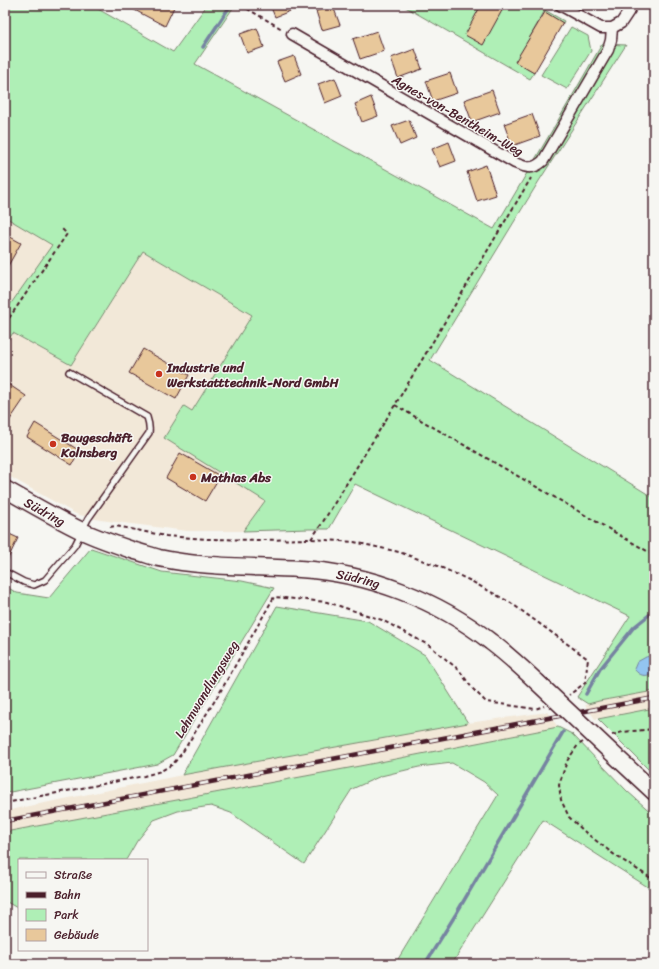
<svg xmlns="http://www.w3.org/2000/svg" width="659" height="969" viewBox="0 0 659 969" font-family="Sriracha,sans-serif">
  <rect width="100%" height="100%" fill="#f6f6f2"/>
  <filter id="ink" filterUnits="userSpaceOnUse"><feTurbulence type="fractalNoise" baseFrequency=".025" numOctaves="2"/><feDisplacementMap in="SourceGraphic" scale="8" xChannelSelector="R" yChannelSelector="G"/><feConvolveMatrix kernelMatrix="1 2 1 2 8 2 1 2 1" color-interpolation-filters="sRGB"/></filter>
  <g filter="url(#ink)">
    <path fill="#f2e8d8" d="M5,217L53,245L5,312Z
      M143,251L252,315L192,411L184,406L265,502L243,531H187L100,520L76,514L5,474V344L13,333L71,365Z
      M654,691V708L595,719L585,705L599,701Z
      M547,712L558,727L365,765L5,832V811L182,775L468,723Z"/>
    <path fill="#afefb6" stroke="#7c8770" d="M5,5H91L173,52L207,5H235L195,64L494,229L567,105L602,44L626,45L539,181L430,360L654,498V691L599,701L588,704L577,697L630,616L355,484L329,529H309L243,531L265,501L164,438L184,406L192,411L252,315L143,251L71,365L13,333L5,344V312L52,245L5,217Z
      M402,5H536L564,21L563,23L544,12L516,62L534,73L530,79Z
      M571,27L588,36L591,51L567,89L541,75Z
      M91,548L162,572L242,581L274,588L173,755L157,764L5,793V586L17,593L49,598Z
      M277,606L368,621L425,655L468,723L182,775Z
      M654,708V775L598,719Z
      M558,727L572,734L627,791L654,815V891L543,820L452,964H395L498,795L484,782L452,763L419,767L381,776L352,789L304,864L231,813L211,806L178,811L154,820L137,841L126,860H19V909L5,901V832L365,765Z"/>
    <path fill="#93c5f0" stroke="#7683a1" d="M654,655V674C644,676 641,677 634,669L637,662L646,657Z"/>
    <g fill="none" stroke-linecap="round" stroke-linejoin="round">
      <path stroke="#7683a1" stroke-width="3.5" d="M203,47L230,6
        M586,694L600,669L634,627L654,611
        M425,964L456,914L563,732"/>
    </g>
    <path fill="#e8c89b" stroke="#4a1f2b" d="M125,5H175L165,26Z
      M270,5H303V6L275,17Z
      M481,5H505L483,45L465,35Z
      M333,6L340,25L322,30L316,11Z
      M545,12L563,23L534,73L515,62Z
      M257,28L264,47L247,53L240,34Z
      M377,31L384,51L360,59L353,39Z
      M415,49L422,69L398,78L391,58Z
      M294,56L301,74L285,81L277,62Z
      M450,73L457,93L433,101L426,81Z
      M335,78L342,96L325,103L318,84Z
      M492,90L500,112L472,122L464,100Z
      M371,97L378,116L362,122L355,104Z
      M532,114L540,136L512,146L504,124Z
      M409,120L416,138L400,145L392,126Z
      M449,142L456,161L440,167L432,149Z
      M486,165L496,195L477,201L467,172Z
      M5,234L21,243L5,271Z
      M143,349L189,375L176,399L129,373Z
      M5,382L26,396L5,427Z
      M35,423L80,451L72,465L27,437Z
      M180,453L220,476L205,501L166,478Z
      M5,532L18,538L5,565Z"/>
    <g fill="none" stroke-linecap="round" stroke-linejoin="round">
      <defs>
        <path id="service" d="M5,572L24,582L34,585L45,580L75,545L88,519L149,433C150,427 149,423 147,417L69,372"/>
        <path id="minor" d="M560,5L601,28H612L621,23L633,5
          M292,34L515,163C527,168 533,170 543,161L608,50L611,40L612,28"/>
        <g id="primary">
          <path id="s1" d="M5,489C30,503 55,518 82,531C99,539 117,545 135,551C143,553 151,556 159,558C205,568 253,566 300,569C368,573 438,600 491,642C507,654 522,668 537,682"/>
          <path d="M611,752L654,792"/>
        </g>
      </defs>
      <use href="#service" stroke="#4a1f2b" stroke-width="8"/>
      <use href="#minor" stroke="#4a1f2b" stroke-width="13"/>
      <use href="#primary" stroke="#4a1f2b" stroke-width="19"/>
      <path stroke="#4a1f2b" stroke-width="2" stroke-dasharray="4 3" stroke-linecap="butt" d="M241,5L282,29
        M5,324L67,234L61,228
        M395,405L654,555
        M110,527L116,526L166,536L208,539L261,540L311,539L354,542L399,552L438,566L469,580L511,603L588,659L585,683L569,695
        M311,539L321,525L395,405L531,178
        M612,735L623,732L654,729
        M583,742L578,745L567,761L559,785L561,800L569,817L586,833L616,856L654,880
        M5,803L144,776L161,771L173,764L182,753L219,694L274,597L327,602L382,620L430,646L459,670L472,688L486,702L535,709L544,706"/>
      <use href="#service" stroke="#f6f6f2" stroke-width="5"/>
      <use href="#minor" stroke="#f6f6f2" stroke-width="10"/>
      <use href="#primary" stroke="#f6f6f2" stroke-width="16"/>
      <defs>
        <path id="rail" d="M5,821L654,698"/>
      </defs>
      <use href="#rail" stroke="#4a1f2b" stroke-width="4.5"/>
      <use href="#rail" stroke="#f6f6f2" stroke-width="3" stroke-dasharray="9" stroke-linecap="butt"/>
      <defs>
        <path id="primary-bridge" d="M537,682L611,752"/>
      </defs>
      <use href="#primary-bridge" stroke="#4a1f2b" stroke-width="19" stroke-linecap="butt"/>
      <use href="#primary-bridge" stroke="#f6f6f2" stroke-width="16"/>
    </g>
  </g>
  <g fill="#c8321e" stroke="#f6f6f2" stroke-width="1.5">
    <circle cx="159" cy="374" r="4"/>
    <circle cx="53" cy="444" r="4"/>
    <circle cx="193" cy="477" r="4"/>
  </g>
  <g text-anchor="middle" stroke-width="3" stroke-linejoin="round" paint-order="stroke">
    <g font-size="13" fill="#4a1f2b" stroke="#f6f6f2">
      <text transform="translate(458 115) rotate(30)" y="5">Agnes-von-Bentheim-Weg</text>
      <text dy="5" stroke="none"><textPath href="#s1" startOffset="46">Südring</textPath></text>
      <text dy="5" stroke="none"><textPath href="#s1" startOffset="370">Südring</textPath></text>
      <text transform="translate(206 689) rotate(-59)" y="5">Lehmwandlungsweg</text>
    </g>
    <g font-size="13" font-weight="bold" fill="#4a1f2b" stroke="#f6f6f2" text-anchor="start">
      <text x="167" y="372">Industrie und<tspan x="167" dy="15">Werkstatttechnik-Nord GmbH</tspan></text>
      <text x="61" y="442">Baugeschäft<tspan x="61" dy="15">Kolnsberg</tspan></text>
      <text x="201" y="482">Mathias Abs</text>
    </g>
  </g>
  <rect width="659" height="969" fill="none" stroke="#f6f6f2" stroke-width="20"/>
  <rect x="10" y="10" width="639" height="949" fill="none" stroke="#4a1f2b" stroke-width="1.5" filter="url(#ink)"/>
  <rect x="18" y="859" width="130" height="92" fill="#f6f6f2" stroke="#b1a0a2"/>
  <rect x="26" y="872" width="20" height="6" fill="#f6f6f2" stroke="#b1a0a2"/>
  <text x="54" y="879" font-size="12" fill="#4a1f2b">Straße</text>
  <rect x="26" y="892" width="20" height="6" fill="#4a1f2b" stroke="#b1a0a2"/>
  <text x="54" y="899" font-size="12" fill="#4a1f2b">Bahn</text>
  <rect x="26" y="909" width="20" height="12" fill="#afefb6" stroke="#b1a0a2"/>
  <text x="54" y="919" font-size="12" fill="#4a1f2b">Park</text>
  <rect x="26" y="929" width="20" height="12" fill="#e8c89b" stroke="#b1a0a2"/>
  <text x="54" y="939" font-size="12" fill="#4a1f2b">Gebäude</text>
</svg>
